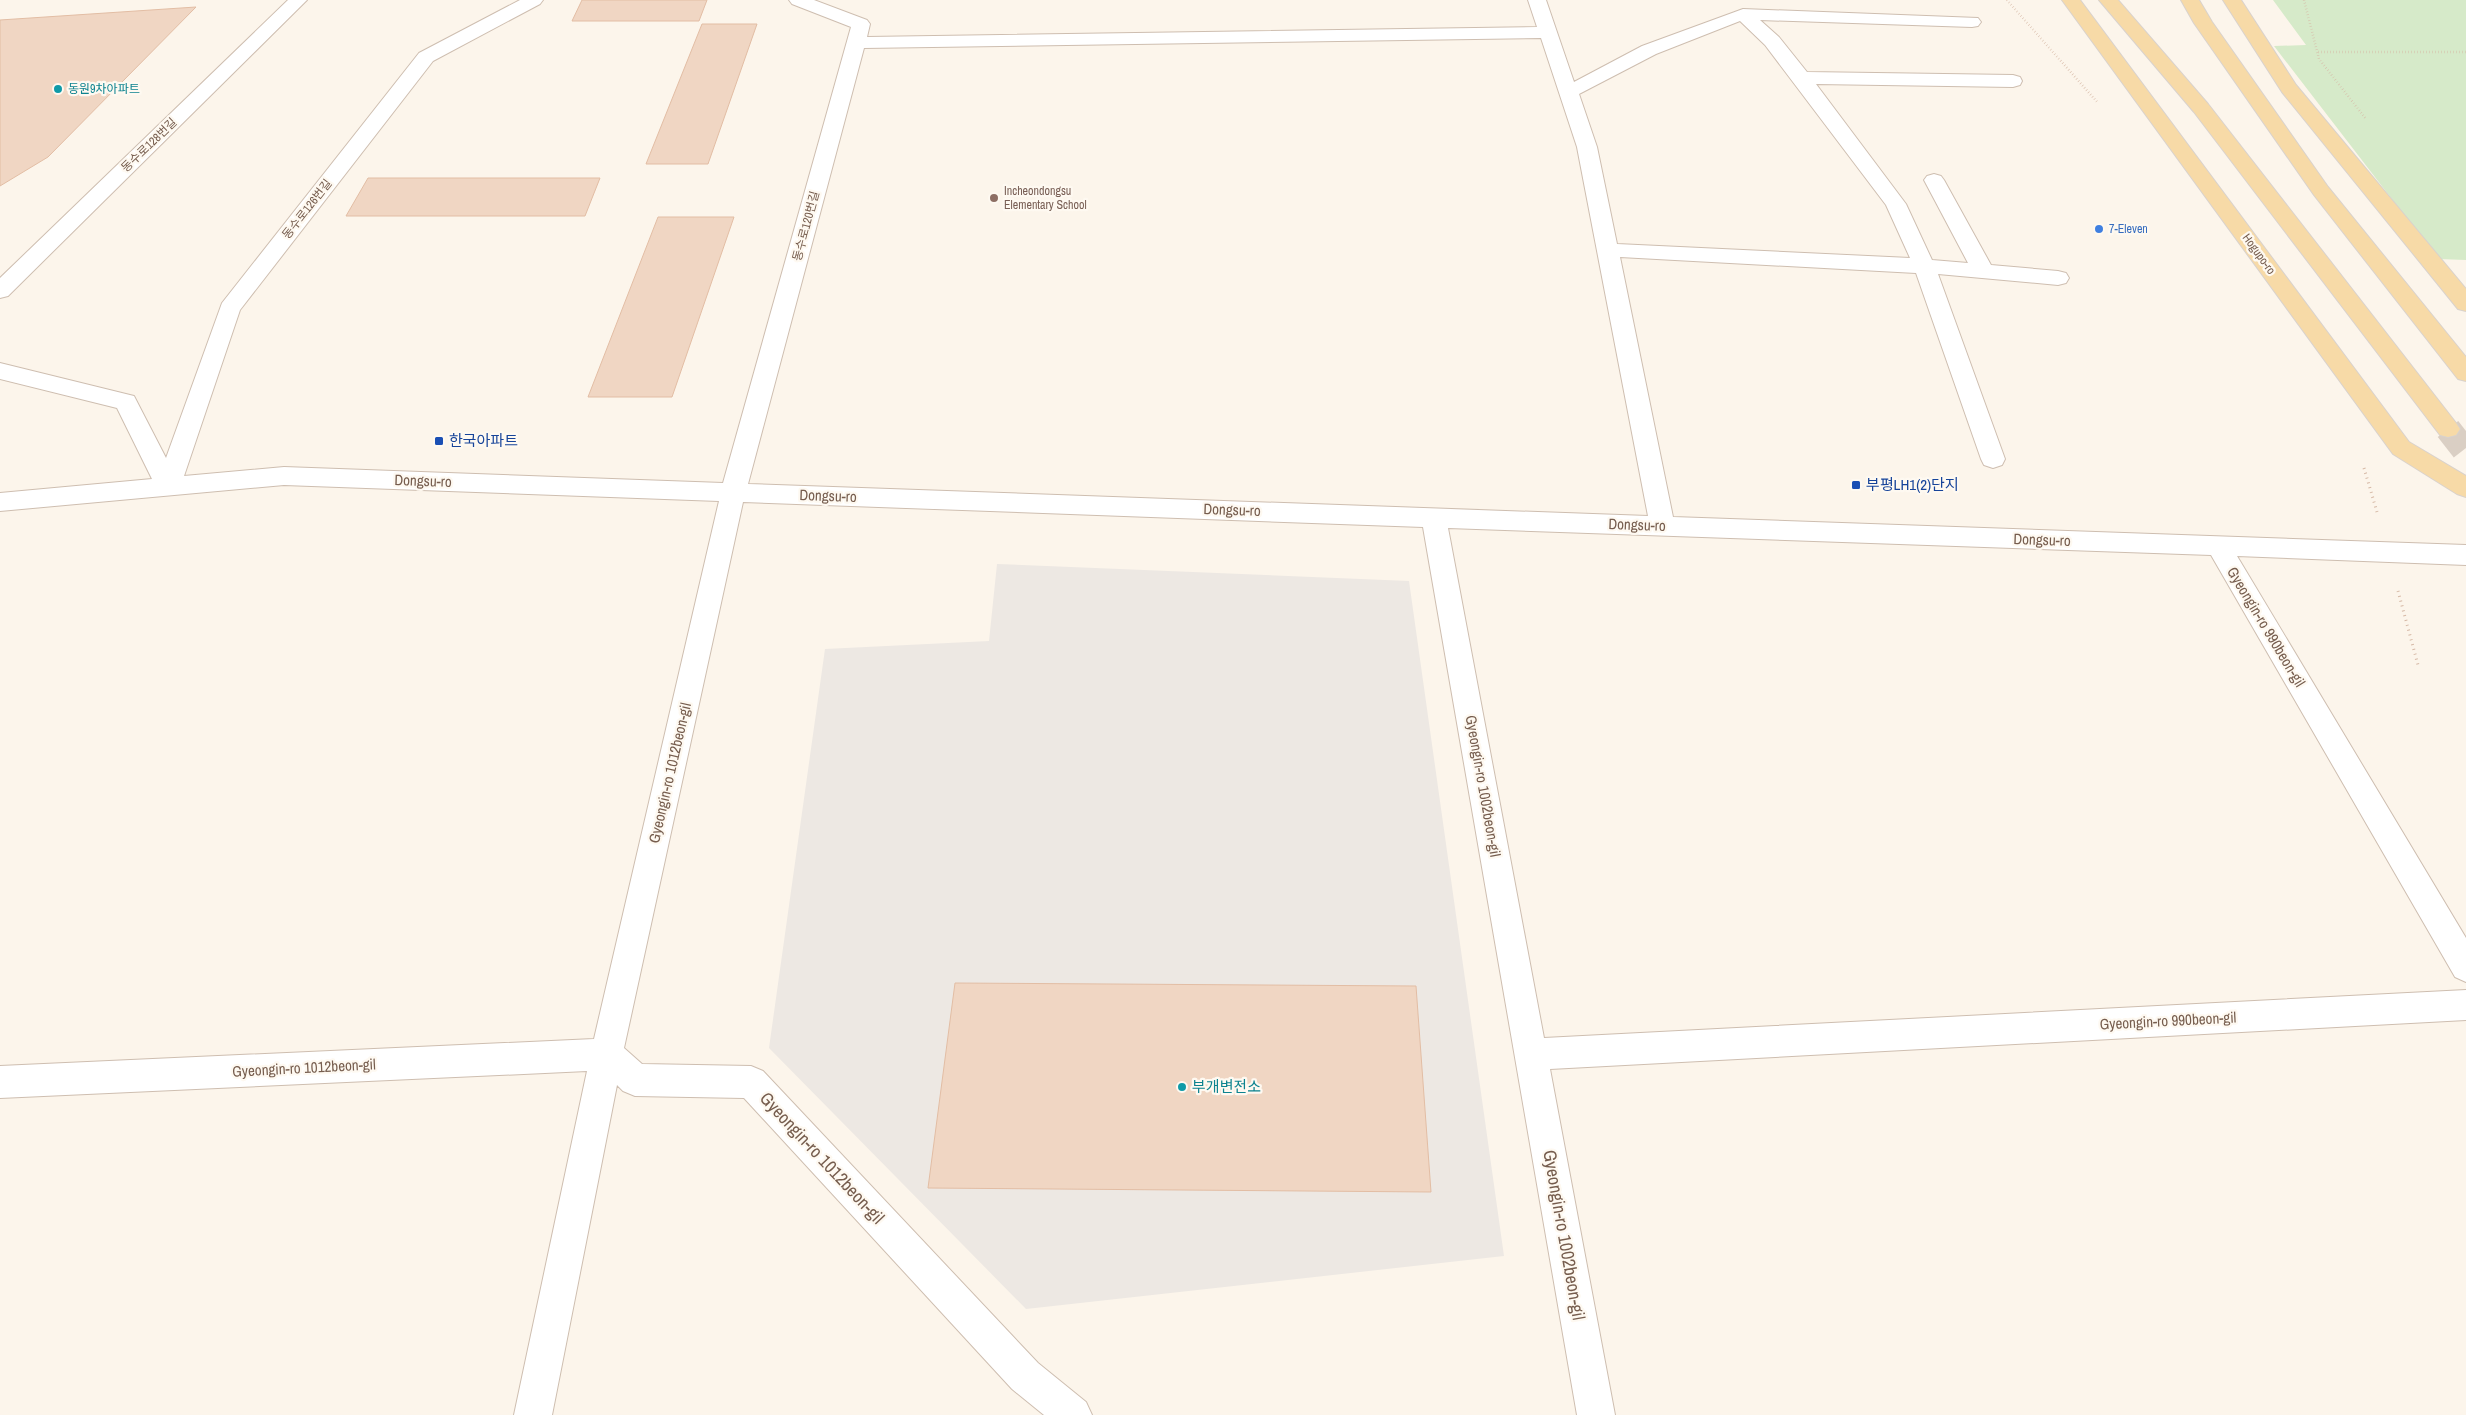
<svg xmlns="http://www.w3.org/2000/svg" width="2466" height="1415" viewBox="0 0 2466 1415" font-family="'Archivo Narrow','Noto Sans KR',sans-serif">
  <rect width="100%" height="100%" fill="#fcf5eb"/>
  <path fill="#ede8e3" d="M997,564L1409,581L1504,1256L1026,1309L769,1048L825,649L989,641Z"/>
  <path fill="#d6eac9" d="M2273,0H2466V260L2438,259L2274,46L2306,45Z"/>
  <path fill="#f0d6c3" stroke="#e2bda4" d="M582,0H707L699,21H572Z
    M196,7L48,157L0,186V20Z
    M702,24H757L708,164H646Z
    M368,178H600L585,216H346Z
    M658,217H734L672,397H588Z
    M955,983L1416,986L1431,1192L928,1188Z"/>
  <g fill="none" stroke-linecap="round" stroke-linejoin="round">
    <path stroke="#dacfc4" stroke-width="26" stroke-dasharray="26 13" stroke-linecap="butt" d="M2448,429L2466,452"/>
    <defs>
      <path id="minor" d="M288,0H307L8,296L0,298V278Z
        M520,0H543L540,4L433,61L240,310L184,476L284,467L723,483L851,27L792,4L789,0H814L867,20L870,24L867,37L1537,27L1528,0H1546L1574,82L1642,46L1743,9L1978,18L1981,22L1978,26L1972,27L1760,20L1779,37L1807,72L2013,75L2020,77L2022,81L2020,85L2013,87L1816,84L1906,204L1932,260L1968,263L1924,180L1927,176L1934,174L1941,176L1944,180L1991,265L2058,271L2066,273L2069,278L2066,283L2058,285L1938,274L2005,459L2002,465L1993,468L1984,465L1981,459L1916,273L1620,257L1673,517L2466,545V565L2237,556L2466,938V982L2455,977L2211,555L1448,528L1544,1038L2466,990V1020L1550,1069L1615,1415H1577L1423,527L743,502L624,1048L642,1064L751,1066L763,1071L1038,1363L1086,1402L1092,1415H1044L1012,1389L744,1098L635,1096L623,1091L617,1085L552,1415H514L587,1071L0,1098V1066L594,1039L719,501L284,485L0,511V493L152,479L117,408L0,379V363L134,396L166,458L222,303L419,53ZM1740,21L1765,45L1886,205L1910,258L1617,244L1597,147L1579,94L1656,54ZM1541,38L1577,147L1648,516L748,484L864,48Z"/>
      <path id="major" d="M2062,0H2080L2409,442L2466,476V497L2457,494L2393,454Z
        M2099,0H2118L2208,104L2456,423L2460,429L2456,435L2448,437L2440,435L2194,112Z
        M2181,0H2199L2212,22L2328,187L2466,357V381L2458,379L2314,195L2194,23Z
        M2223,0H2241L2296,85L2466,289V311L2458,309L2282,92Z"/>
    </defs>
    <use href="#minor" stroke="#cebeb0" stroke-width="2"/>
    <use href="#major" stroke="#d9d2cd" stroke-width="2"/>
    <path stroke="#d6b9a6" stroke-width="2.5" stroke-dasharray="0.5 2.5" stroke-linecap="butt" d="M2007,0L2098,103
      M2304,0L2319,59L2366,119
      M2318,52H2466"/>
    <path stroke="#d6b9a6" stroke-width="3" stroke-dasharray="1 4" stroke-linecap="butt" d="M2364,468L2377,512
      M2398,591L2418,665"/>
    <use href="#minor" fill="#fff" fill-rule="evenodd"/>
    <use href="#major" fill="#f7daa7" fill-rule="evenodd"/>
  </g>
  <g fill="#0f9aa8" stroke="#fef9f1" stroke-width="2">
    <circle cx="58" cy="89" r="5"/>
    <circle cx="1182" cy="1087" r="5"/>
  </g>
  <circle fill="#8d6e63" stroke="#fef9f1" stroke-width="2" cx="994" cy="198" r="5"/>
  <circle fill="#3f7fe0" stroke="#fef9f1" stroke-width="2" cx="2099" cy="229" r="5"/>
  <g fill="#1a4fb4" stroke="#fef9f1" stroke-width="2">
    <rect x="434" y="436" width="10" height="10" rx="2.5"/>
    <rect x="1851" y="480" width="10" height="10" rx="2.5"/>
  </g>
  <g text-anchor="middle" stroke-width="4.5" stroke-linejoin="round" paint-order="stroke">
    <g font-size="12" fill="#0d838f" stroke="#fef9f1" text-anchor="start">
      <text x="68" y="93">동원9차아파트</text>
    </g>
    <g font-size="12" fill="#765d4e" stroke="#fef9f1">
      <text transform="translate(149 145) rotate(-44)" y="4">동수로128번길</text>
      <text transform="translate(307 209) rotate(-52)" y="4">동수로126번길</text>
      <text transform="translate(806 226) rotate(-75)" y="4">동수로120번길</text>
      <text transform="translate(2259 254) rotate(54)" y="4">Hogupo-ro</text>
    </g>
    <g font-size="12" fill="#785e54" stroke="#fef9f1" text-anchor="start">
      <text x="1004" y="195">Incheondongsu<tspan x="1004" dy="14">Elementary School</tspan></text>
    </g>
    <g font-size="12" fill="#366cbe" stroke="#fef9f1" text-anchor="start">
      <text x="2109" y="233">7-Eleven</text>
    </g>
    <g font-size="15" fill="#164399" stroke="#fef9f1" text-anchor="start">
      <text x="449" y="446">한국아파트</text>
      <text x="1866" y="490">부평LH1(2)단지</text>
    </g>
    <g font-size="15" fill="#765d4e" stroke="#fef9f1">
      <text transform="translate(423 481) rotate(2)" y="5">Dongsu-ro</text>
      <text transform="translate(828 496) rotate(2)" y="5">Dongsu-ro</text>
      <text transform="translate(1232 510) rotate(2)" y="5">Dongsu-ro</text>
      <text transform="translate(1637 525) rotate(2)" y="5">Dongsu-ro</text>
      <text transform="translate(2042 540) rotate(2)" y="5">Dongsu-ro</text>
      <text transform="translate(2266 627) rotate(59)" y="5">Gyeongin-ro 990beon-gil</text>
      <text transform="translate(670 773) rotate(-77)" y="5">Gyeongin-ro 1012beon-gil</text>
      <text transform="translate(1483 786) rotate(80)" y="5">Gyeongin-ro 1002beon-gil</text>
      <text transform="translate(2168 1021) rotate(-3)" y="5">Gyeongin-ro 990beon-gil</text>
      <text transform="translate(304 1068) rotate(-3)" y="5">Gyeongin-ro 1012beon-gil</text>
    </g>
    <g font-size="15" fill="#0d838f" stroke="#fef9f1" text-anchor="start">
      <text x="1192" y="1092">부개변전소</text>
    </g>
    <g font-size="18" fill="#765d4e" stroke="#fef9f1">
      <text transform="translate(822 1158) rotate(47)" y="6">Gyeongin-ro 1012beon-gil</text>
      <text transform="translate(1564 1235) rotate(80)" y="6">Gyeongin-ro 1002beon-gil</text>
    </g>
  </g>
</svg>
